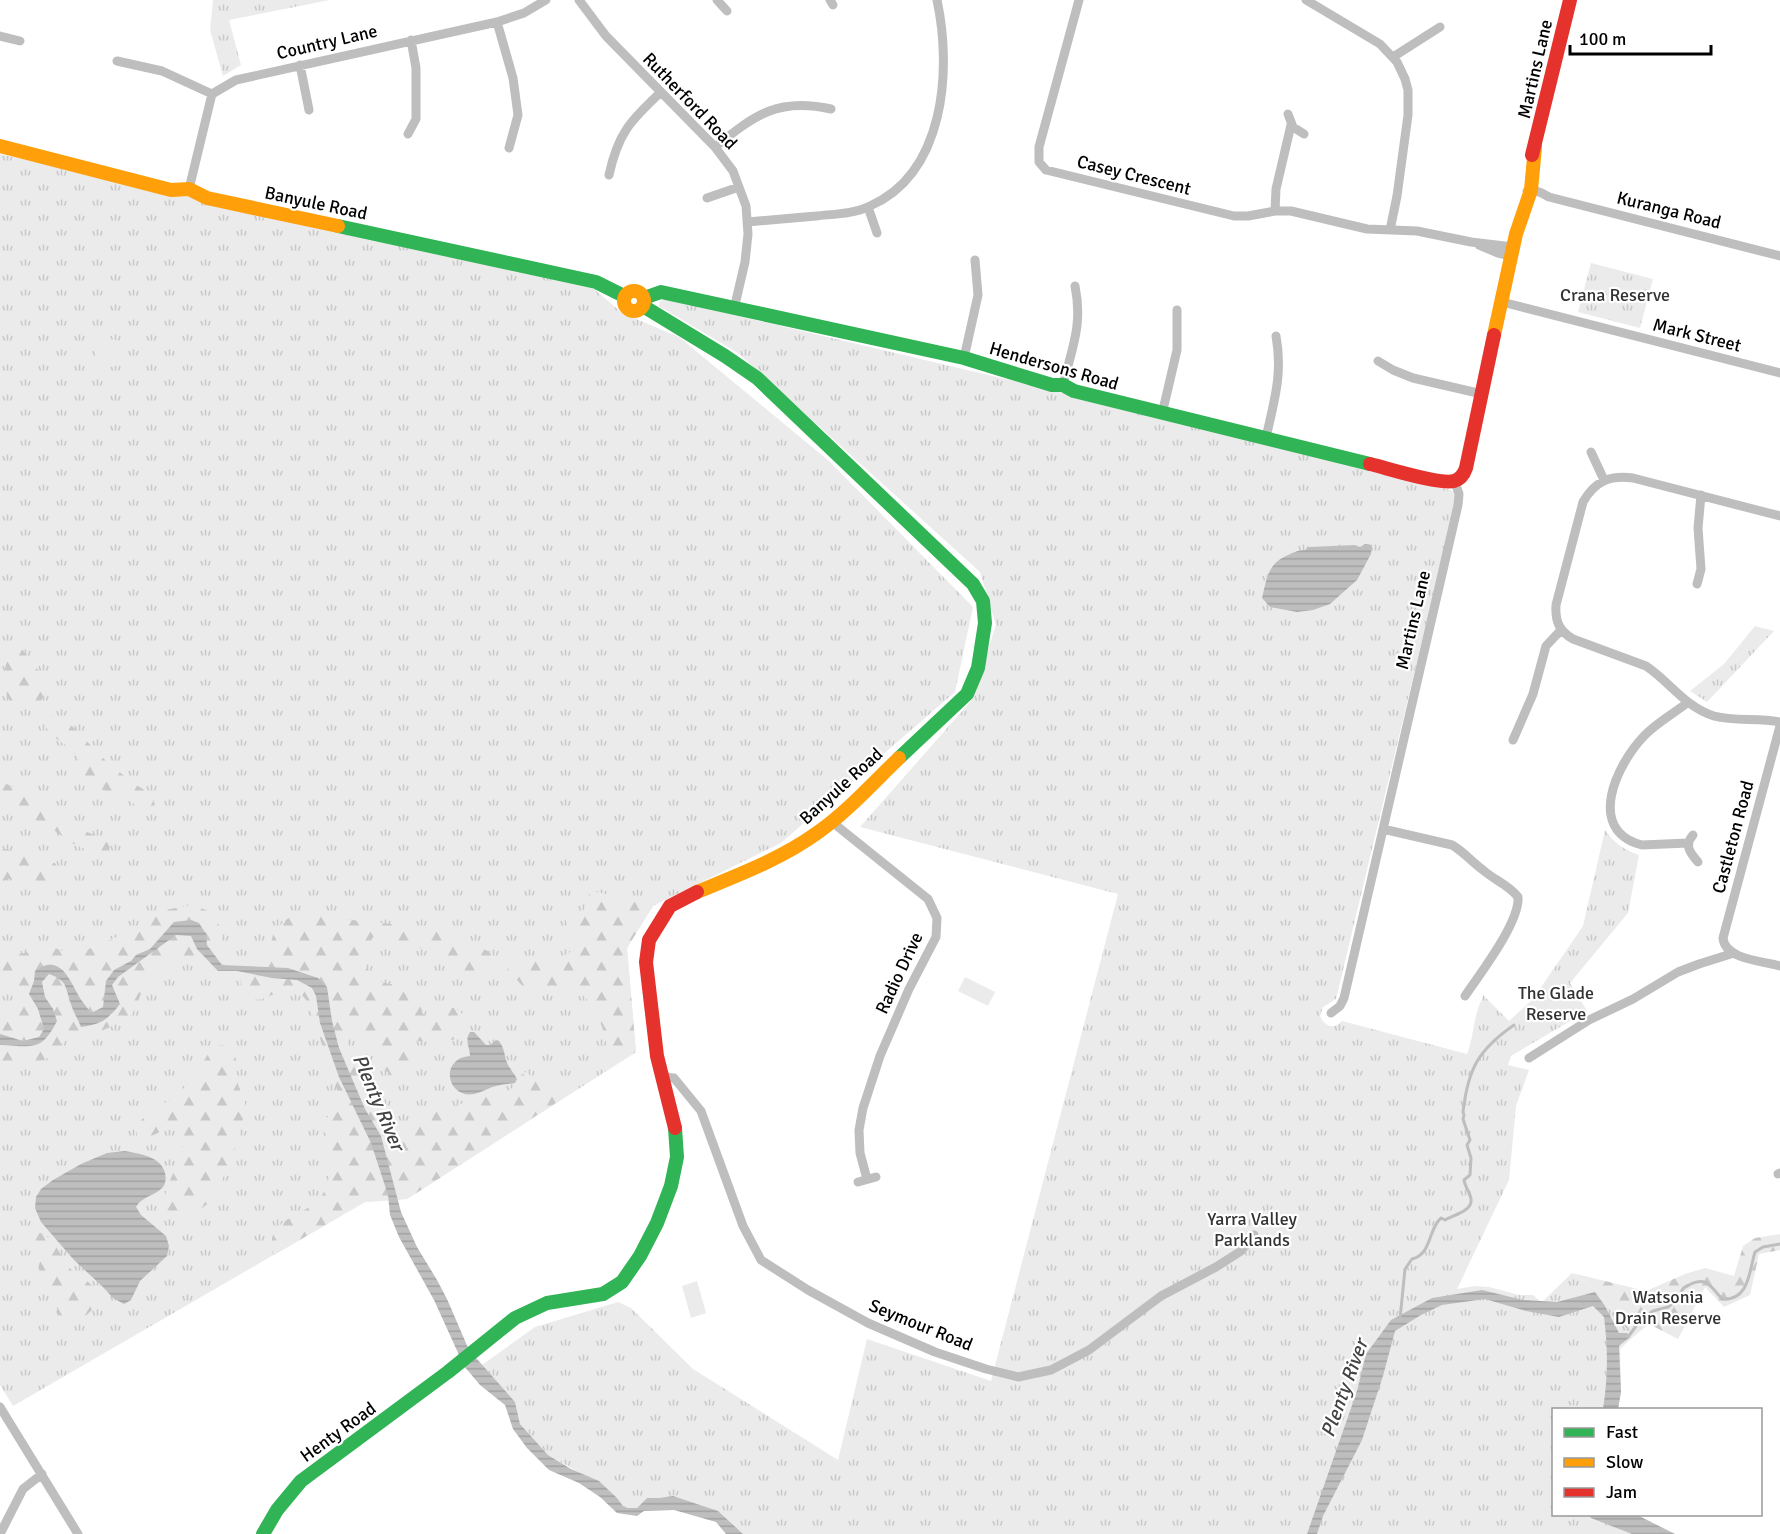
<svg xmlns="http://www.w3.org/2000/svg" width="1780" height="1534" viewBox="0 0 1780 1534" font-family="Signika,sans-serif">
  <defs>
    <pattern id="grass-tufts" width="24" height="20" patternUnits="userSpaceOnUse" patternTransform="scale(1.5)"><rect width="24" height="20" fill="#ebebeb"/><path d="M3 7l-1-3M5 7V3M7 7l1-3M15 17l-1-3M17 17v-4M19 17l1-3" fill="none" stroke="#c8c8c8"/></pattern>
    <pattern id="forest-firs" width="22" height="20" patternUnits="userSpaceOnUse" patternTransform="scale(1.5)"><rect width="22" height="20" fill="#ebebeb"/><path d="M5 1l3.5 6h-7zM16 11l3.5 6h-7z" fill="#c8c8c8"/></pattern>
    <pattern id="water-rules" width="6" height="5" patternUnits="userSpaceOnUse" patternTransform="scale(1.5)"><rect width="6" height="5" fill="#bebebe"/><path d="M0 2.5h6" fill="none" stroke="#a2a2a2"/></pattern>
  </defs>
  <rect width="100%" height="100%" fill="#fff"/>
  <path fill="url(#grass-tufts)" d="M213,0H330L229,20L241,65L223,76L210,30Z
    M0,154L594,289L622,313L679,337L829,461L973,607L955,692L781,843L653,906L627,948L636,1052L407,1199L365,1202L13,1406L0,1385Z
    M1591,263L1653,279L1640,328L1578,312Z
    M667,299L1031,385L1450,490L1454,492L1455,503L1336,999L1323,1007L1320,1016C1325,1027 1334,1030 1342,1021L1467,1054C1473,1039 1473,1024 1478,1009C1479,1004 1482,1001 1483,995L1509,1021L1533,999L1583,926L1605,830C1614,843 1624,850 1639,855L1628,913L1570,983L1587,1011L1511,1056L1508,1065L1529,1070L1516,1106L1509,1180L1457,1289L1475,1286L1489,1287L1519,1295H1533L1540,1301H1543L1572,1273L1597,1290L1633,1337L1620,1349L1621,1392L1618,1409L1554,1410V1514L1637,1515L1675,1534H743L732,1526L673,1496L659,1498H647L637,1508H628L623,1506L617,1498L582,1474L548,1455L520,1424L515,1402L482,1365L535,1327L618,1302L631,1308L693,1369L838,1460L867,1339L991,1381L1118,894L860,827L971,701L996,625L980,572L738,353L659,306L660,301Z
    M1755,626L1774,631L1707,702L1690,691L1724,664Z"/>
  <path fill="url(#forest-firs)" d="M13,643C22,646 24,652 30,660C44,676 54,689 36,706C28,706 20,706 12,703C0,693 4,658 13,643Z
    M51,715L59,717L73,727L106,761L133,783L149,793L154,800L155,809L151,812C137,809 131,800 119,794C111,790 100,792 93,785C78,773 85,766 75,754C66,741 41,736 46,716Z
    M0,783C17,784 37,806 52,815C68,824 86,831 103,839L110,845L109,852L102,857L74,844L52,829L28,816L0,806Z
    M0,848L21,852L55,863L59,870V878L50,883L8,879L0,883Z
    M589,890L653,906L627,948L636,1052L606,1071C606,1063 608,1056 607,1048C606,1032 593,999 578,992C573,990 565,990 560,990C548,989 539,996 528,990C520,986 513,974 506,967L507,959C527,948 560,972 578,943C575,933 566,927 565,917C584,910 589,913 589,890Z
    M191,905C214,911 218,916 222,939L213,955L197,962C174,954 151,969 142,991C138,1001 135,1012 127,1019C123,1022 118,1024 114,1025C99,1033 87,1035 70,1033C62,1041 61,1046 56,1053C48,1062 12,1067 0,1071V1010L8,1009L19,1002L21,992L14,986L0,989V959L7,955L25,953L33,946L47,945L63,951H84L138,928L165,910Z
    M299,911L313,916L411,926L450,934L492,953L494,959L490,968L480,973L467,975L456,970L432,953L409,943L374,937C357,949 359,964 374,976C377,979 381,982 385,983C396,986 409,980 417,989C423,995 421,1004 421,1012L426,1016C432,1014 437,1009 443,1007C450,1005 461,1010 464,1017C467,1023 463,1031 461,1037C446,1043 433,1042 417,1041L414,1045C418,1058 417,1066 411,1078C393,1082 385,1073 378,1056C377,1052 376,1046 373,1043C369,1037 357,1034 350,1034L347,1039C350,1055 357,1068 362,1083C365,1092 366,1101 372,1109C376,1114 382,1116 386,1121C389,1127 387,1133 392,1138L399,1136L412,1122L425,1113L506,1092C514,1087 518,1084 521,1075L526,1072L539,1083L551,1085L559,1089L565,1097L407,1199L365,1202L274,1255C261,1215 310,1219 324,1192C337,1169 321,1147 324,1124C325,1118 328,1117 332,1113C342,1102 338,1091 333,1079L309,1004C282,965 275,1012 245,996C239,980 240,975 245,959C253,956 261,959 269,955C271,948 271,942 273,935C277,925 290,917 299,911Z
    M222,1045C243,1055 234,1065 238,1084C239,1090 244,1095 245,1101C246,1124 224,1184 210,1201C201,1212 182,1219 168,1215C157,1194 177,1172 182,1151C183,1147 183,1141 183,1137L176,1129L162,1131L143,1140L137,1137V1129L141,1120L180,1092L194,1078L212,1047Z
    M37,1232C57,1236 60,1261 74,1272C82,1278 95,1284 97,1295C100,1308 81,1322 70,1320C64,1320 61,1317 58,1313C56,1307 57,1301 56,1294C54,1286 45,1283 41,1277C37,1270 40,1266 39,1259C39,1251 33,1245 32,1236Z
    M1780,1234V1250L1759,1254L1750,1295L1724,1307L1705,1287L1678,1339L1649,1324L1633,1337L1597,1290L1572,1273L1646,1291L1685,1274L1705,1268L1734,1276L1743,1246L1755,1238Z"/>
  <path fill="#ebebeb" d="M96 353a14 14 0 1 1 28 0a14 14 0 1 1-28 0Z
    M965,977L995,992L988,1006L958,991Z
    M697,1281L706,1313L691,1318L682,1286Z"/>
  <path fill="url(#water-rules)" d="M1365,544L1372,545L1371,554L1357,580L1330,604L1313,610L1297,612L1270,607L1262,598C1267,579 1267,565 1286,556C1292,553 1298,550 1305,550L1309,547L1355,545L1360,547Z
    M191,920L199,923L206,934L207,945L222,965L288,968L318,978L327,987L332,1021L339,1048L365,1109L381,1136L401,1212L417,1247L437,1280L447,1299L469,1350L515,1402L520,1424L548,1455L571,1469L599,1481L617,1498L623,1506L628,1508H637L647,1498H659L673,1496L718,1511L743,1534H726L716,1522L674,1510L644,1511L637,1516L617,1513L600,1497L579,1483L549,1470L527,1448L513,1429L505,1405L480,1385L464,1366L434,1300L399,1237L390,1215L388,1195L371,1143L339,1077L320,1023L316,996L312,988L297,980L272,978L237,971H218L197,949L191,936L176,935L118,977L112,985L120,1004C107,1020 102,1024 81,1027C78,1019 73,1012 71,1004C65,987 68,981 49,974L42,982L45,997L53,1009L57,1021C41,1053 31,1046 0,1045V1034L23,1041L39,1037L44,1029L38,1009L29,994L34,981L35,971C62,951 70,983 82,1001C85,1005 88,1009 91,1013L103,1007L106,981L114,970L131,961L136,955L150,949L174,922Z
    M470,1032H474L486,1045H490L496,1040L499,1041C504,1048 504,1052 506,1060C508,1067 514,1073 517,1079L515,1083C509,1084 502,1084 496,1086C487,1088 475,1097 465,1094C445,1089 443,1058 470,1056C470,1047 464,1041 470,1032Z
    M125,1151C139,1154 161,1156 165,1173C166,1177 166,1183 163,1187C155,1196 142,1196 136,1207L141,1215L166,1236L169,1246L167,1256L140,1281L131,1300L124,1304L113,1298L103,1287L74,1260L41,1222L35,1208L36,1197L41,1189L53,1180L81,1164L107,1153Z
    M1482,1290L1523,1300L1557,1302L1595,1292L1605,1306L1619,1333H1627L1630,1337L1619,1346L1621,1392L1618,1409H1603C1608,1378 1608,1348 1604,1317L1593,1306L1559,1317L1526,1311L1485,1299L1442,1305L1421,1315L1395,1331L1383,1376L1362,1440L1323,1516L1317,1534H1307L1357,1391L1366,1354L1391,1320L1432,1298Z
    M1589,1515H1637L1675,1534H1632L1591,1518Z"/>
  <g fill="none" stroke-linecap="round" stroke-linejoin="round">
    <path stroke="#bebebe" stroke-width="3" d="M1400,1319L1405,1269L1412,1259C1432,1254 1428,1229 1441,1218L1445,1220C1453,1215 1473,1211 1471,1199C1470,1192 1465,1187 1464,1180L1470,1175L1471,1158L1467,1145L1470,1140L1463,1119L1464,1115L1463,1112C1468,1069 1478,1050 1514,1025
      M1628,1337L1639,1322L1653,1311L1668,1307L1681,1297C1681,1290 1682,1288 1689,1285C1707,1276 1710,1286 1722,1299C1749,1301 1749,1272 1755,1252L1763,1247L1780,1244"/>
    <path stroke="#bebebe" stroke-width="9" d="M579,0L606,36L715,147L733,171L746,206L748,234L745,262L734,309
      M717,0L727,11
      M830,0L833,5
      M1079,0L1039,147V162L1046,170L1234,216H1248L1275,211H1291L1367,229L1417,231L1471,242L1513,247
      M1306,0L1380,44L1397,62L1405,79L1408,90V115L1397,196L1390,230
      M497,22L513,78L518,115L509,148
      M0,36L20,41
      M1393,57L1440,27
      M117,61L162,71L212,94
      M300,65L309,110
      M1288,114L1293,127L1304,134
      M408,134L416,119V68L411,40
      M715,147C755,115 778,97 831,109
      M609,175C618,133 631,120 661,92
      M189,189L212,94L236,80L497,22L524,13L546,0
      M1527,191C1535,189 1542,193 1549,197L1780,256
      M707,198L739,187
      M868,207L877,233
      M1275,211L1276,189L1291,125
      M747,222C770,220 793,218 816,216C833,214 854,214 870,206C945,173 952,70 937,0
      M1479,245L1498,253L1511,256
      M1502,302L1780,373
      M964,358L978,295L975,260
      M1378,361L1393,370L1413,378L1482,394
      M1063,385C1072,348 1083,325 1075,286
      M1162,414L1177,350V310
      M1266,438C1274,401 1283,374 1276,336
      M1591,452L1604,480
      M1780,516L1633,478C1610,475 1595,481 1583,502L1556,605C1555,621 1559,631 1573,639L1646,666C1670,682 1685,707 1714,716C1736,722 1758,717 1780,722
      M1697,584L1701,569L1698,528L1701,495
      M1687,703C1673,714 1656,723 1644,736C1617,764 1585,830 1642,845L1688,843
      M1780,726L1723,938C1725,960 1764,961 1780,966
      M1513,740L1533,694L1546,646L1561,630
      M832,822L928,899L937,918L936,937L909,989L880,1056L863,1108L859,1130L860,1153L867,1179
      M1383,829L1452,845C1464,852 1472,862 1483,870C1494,880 1509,885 1518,897C1520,922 1480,974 1465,996
      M1693,835C1684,845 1690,853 1698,862
      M1331,1013L1340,1006L1344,998L1458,505L1459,494L1455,482
      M1529,1058L1589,1020L1633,999L1678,972L1699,964L1734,953
      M662,1077L674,1078L701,1111L743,1226L761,1260L808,1290L868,1323L935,1352L986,1369L1018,1377L1051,1370L1089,1350L1161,1296L1216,1267L1241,1251L1254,1235
      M1778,1174L1780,1173
      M858,1182L876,1177
      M0,1407L78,1534
      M0,1534L23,1489L42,1474"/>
    <path stroke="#30b455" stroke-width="14" d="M338,226L596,282L624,296
      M644,298L661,292L964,358L1052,385H1063L1074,391L1370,464
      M643,306L725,356L757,378L973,584L983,601L985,623L978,668L967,694L899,758
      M263,1534L277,1510L301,1481L448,1372L515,1318L547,1303L603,1294L622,1282L640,1256L657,1223L671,1186L677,1157L675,1128"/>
    <path stroke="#ff9f0a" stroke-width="14" d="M0,146L171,190L189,189L207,198L338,226
      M624 301a10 10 0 1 1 20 0a10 10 0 1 1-20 0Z
      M1494,335L1516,234L1531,190L1535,147
      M697,892C738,875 781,859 817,833C847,812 872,784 899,758"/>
    <path stroke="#e5322d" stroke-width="14" d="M1532,155L1570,0
      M1370,464C1387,468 1440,485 1454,481C1461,479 1464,474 1466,468L1494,335
      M675,1128L657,1056L646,962L649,940L670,906L697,892"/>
  </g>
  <g text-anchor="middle" stroke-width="4.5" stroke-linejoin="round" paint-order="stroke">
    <g font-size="18" fill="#000" stroke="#fff">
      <text transform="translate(327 42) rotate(-13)" y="6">Country Lane</text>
      <text transform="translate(1535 69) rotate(-77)" y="6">Martins Lane</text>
      <text transform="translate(690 101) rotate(46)" y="6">Rutherford Road</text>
      <text transform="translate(1134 175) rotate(14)" y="6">Casey Crescent</text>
      <text transform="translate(316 203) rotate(12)" y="6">Banyule Road</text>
      <text transform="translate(1669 210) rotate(14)" y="6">Kuranga Road</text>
      <text transform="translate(1697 335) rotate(14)" y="6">Mark Street</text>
      <text transform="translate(1054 366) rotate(16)" y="6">Hendersons Road</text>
      <text transform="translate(1413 620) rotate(-77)" y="6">Martins Lane</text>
      <text transform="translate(841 786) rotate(-42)" y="6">Banyule Road</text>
      <text transform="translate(1733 837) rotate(-75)" y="6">Castleton Road</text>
      <text transform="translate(899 973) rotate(-65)" y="6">Radio Drive</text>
      <text transform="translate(921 1325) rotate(22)" y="6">Seymour Road</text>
      <text transform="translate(338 1432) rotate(-36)" y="6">Henty Road</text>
    </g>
    <g font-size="18" fill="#323232" stroke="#fff">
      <text x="1615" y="301">Crana Reserve</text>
      <text x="1556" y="999">The Glade<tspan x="1556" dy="21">Reserve</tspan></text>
      <text x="1252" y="1225">Yarra Valley<tspan x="1252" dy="21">Parklands</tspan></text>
      <text x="1668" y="1303">Watsonia<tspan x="1668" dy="21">Drain Reserve</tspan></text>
    </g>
    <g font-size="20" font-style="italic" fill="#434343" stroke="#fff">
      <text transform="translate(379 1102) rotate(67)" y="7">Plenty River</text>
      <text transform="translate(1344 1388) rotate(-70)" y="7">Plenty River</text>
    </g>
  </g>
  <rect x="1552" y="1408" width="210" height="108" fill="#ffffff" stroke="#999999" stroke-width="1.5"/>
  <rect x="1564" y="1428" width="30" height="9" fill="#30b455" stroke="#999999" stroke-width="1.5"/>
  <text x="1606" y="1438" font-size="18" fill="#000000">Fast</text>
  <rect x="1564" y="1458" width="30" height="9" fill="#ff9f0a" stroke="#999999" stroke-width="1.5"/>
  <text x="1606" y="1468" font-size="18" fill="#000000">Slow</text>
  <rect x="1564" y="1488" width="30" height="9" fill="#e5322d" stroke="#999999" stroke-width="1.5"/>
  <text x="1606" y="1498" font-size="18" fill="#000000">Jam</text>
  <path d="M1570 45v9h141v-9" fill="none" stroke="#000000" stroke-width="3"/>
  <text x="1579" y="45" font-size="18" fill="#000000" stroke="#ffffff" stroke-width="4.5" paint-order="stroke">100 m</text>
</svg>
